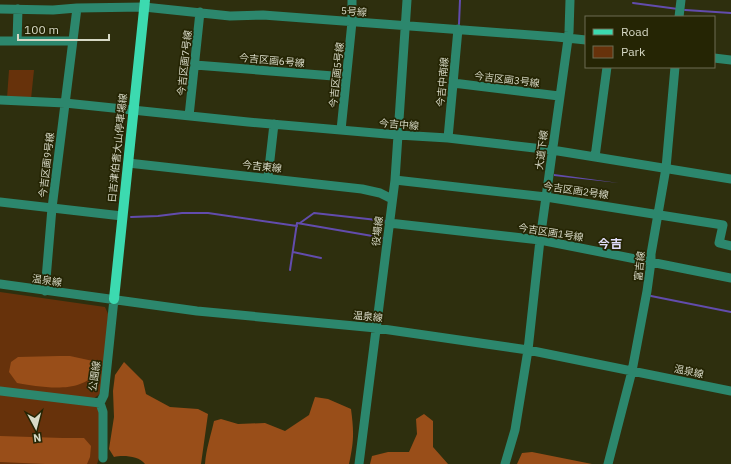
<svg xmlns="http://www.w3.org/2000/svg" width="731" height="464" viewBox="0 0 731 464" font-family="'IBM Plex Sans','Noto Sans JP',sans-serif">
  <rect width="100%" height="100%" fill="#2e2f0e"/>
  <path fill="#67320b" d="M9,70H34L31,99L7,98Z
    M0,292L105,307L109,316L101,393L93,399L0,388Z
    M0,395L97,406L100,411L99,458L97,464H0Z"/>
  <path fill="#994e19" d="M59,356H70L93,361L96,371C83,395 40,387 17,383L9,372L11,362L18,357Z
    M124,362L143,381L146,394L170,407L198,409L208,414L201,464H145C139,456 123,455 114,457L109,449L114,417L113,391L115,375Z
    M315,397L328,399L351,409C354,432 354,441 349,464H205C206,449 211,435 214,421L221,419L238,424L265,423L285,431L309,415Z
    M424,414L433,421V447L448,464H370L372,456L388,452H409L417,434L416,419Z
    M0,436L63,438H84L91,446L90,457L87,464H45L0,462Z
    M532,452L592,464H517L522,453Z"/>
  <path fill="#624cad" d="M554,174L619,183L554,176Z"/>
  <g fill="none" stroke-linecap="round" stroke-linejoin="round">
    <path stroke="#624cad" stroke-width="2" d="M633,3L678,9
      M685,10L731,13
      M459,24L460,0
      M131,217L158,216L182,213H208L297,226
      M300,223L314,213L386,221
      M293,252L321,258
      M290,270L297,223L384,238
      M651,296L731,312"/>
    <path stroke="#2c876d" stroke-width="9" d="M0,9L53,10L77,8L144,7L230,16L263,15L557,37L586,40
      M18,9L17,41H72
      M679,17L681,0
      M0,41H17
      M714,58L731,60
      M195,65L346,77
      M453,83L559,96
      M0,100L65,103L248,122L398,135L448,138L552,150L731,179
      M189,116L200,12
      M341,130L352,22V0
      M448,138L458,29
      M595,157L607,67
      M128,163L362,189L380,193L392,199
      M268,177L274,124
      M395,180L546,197L723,225L719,243L731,246
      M0,202L122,216
      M389,223L540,240L731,278
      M0,284L197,311L376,328L528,350L731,391
      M45,291L52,208L77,8
      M0,391L100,403L104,395L114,299
      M100,403L103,412V458
      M359,464L395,180L407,0
      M505,464L515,430L528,350L540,240L569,32L570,0
      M608,464L632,371L647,291L651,262V254L666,168L675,67"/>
    <path stroke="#3cdab0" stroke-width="10" d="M114,299L145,0"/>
  </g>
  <g text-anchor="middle" stroke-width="3.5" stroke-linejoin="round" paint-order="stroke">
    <g font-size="10" fill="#d7d9c6" stroke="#252504">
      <text transform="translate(354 11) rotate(4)" y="4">5号線</text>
      <text transform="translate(272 60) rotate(5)" y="4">今吉区画6号線</text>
      <text transform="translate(184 63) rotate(-84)" y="4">今吉区画7号線</text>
      <text transform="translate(336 75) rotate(-84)" y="4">今吉区画5号線</text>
      <text transform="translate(507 79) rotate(7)" y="4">今吉区画3号線</text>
      <text transform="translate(442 82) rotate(-85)" y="4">今吉中南線</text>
      <text transform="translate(399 124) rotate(4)" y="4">今吉中線</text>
      <text transform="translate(117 148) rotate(-84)" y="4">日吉津伯耆大山停車場線</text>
      <text transform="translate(541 150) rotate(-83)" y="4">大道下線</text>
      <text transform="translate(46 165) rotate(-83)" y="4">今吉区画9号線</text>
      <text transform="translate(262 166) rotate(6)" y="4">今吉東線</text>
      <text transform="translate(576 190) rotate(8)" y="4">今吉区画2号線</text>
      <text transform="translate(377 231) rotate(-83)" y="4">役場線</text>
      <text transform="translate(551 232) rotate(9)" y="4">今吉区画1号線</text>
      <text transform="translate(639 266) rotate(-84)" y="4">富吉線</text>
      <text transform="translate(47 280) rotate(8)" y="4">温泉線</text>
      <text transform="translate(368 316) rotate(6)" y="4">温泉線</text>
      <text transform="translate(689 371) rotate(12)" y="4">温泉線</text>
      <text transform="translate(94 376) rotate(-82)" y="4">公園線</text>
    </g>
    <g font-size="12" font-weight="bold" fill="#e1defb" stroke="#252504">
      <text x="610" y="248">今吉</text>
    </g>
  </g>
  <rect x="585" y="16" width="130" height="52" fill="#252504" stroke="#6c6d52"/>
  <rect x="593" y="29" width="20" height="6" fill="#3cdab0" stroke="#6c6d52"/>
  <text x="621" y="36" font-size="12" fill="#d7d9c6">Road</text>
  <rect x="593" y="46" width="20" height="12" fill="#67320b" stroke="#6c6d52"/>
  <text x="621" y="56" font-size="12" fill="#d7d9c6">Park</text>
  <g transform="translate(36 428) rotate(173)" stroke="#252504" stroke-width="3" paint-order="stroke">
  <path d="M0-3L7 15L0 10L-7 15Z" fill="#d7d9c6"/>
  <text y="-6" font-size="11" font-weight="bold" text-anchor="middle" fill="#d7d9c6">N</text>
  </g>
  <path d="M18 34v6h91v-6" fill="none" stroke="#d7d9c6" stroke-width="2"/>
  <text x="24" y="34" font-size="12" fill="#d7d9c6" stroke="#252504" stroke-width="3" paint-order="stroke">100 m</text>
</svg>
